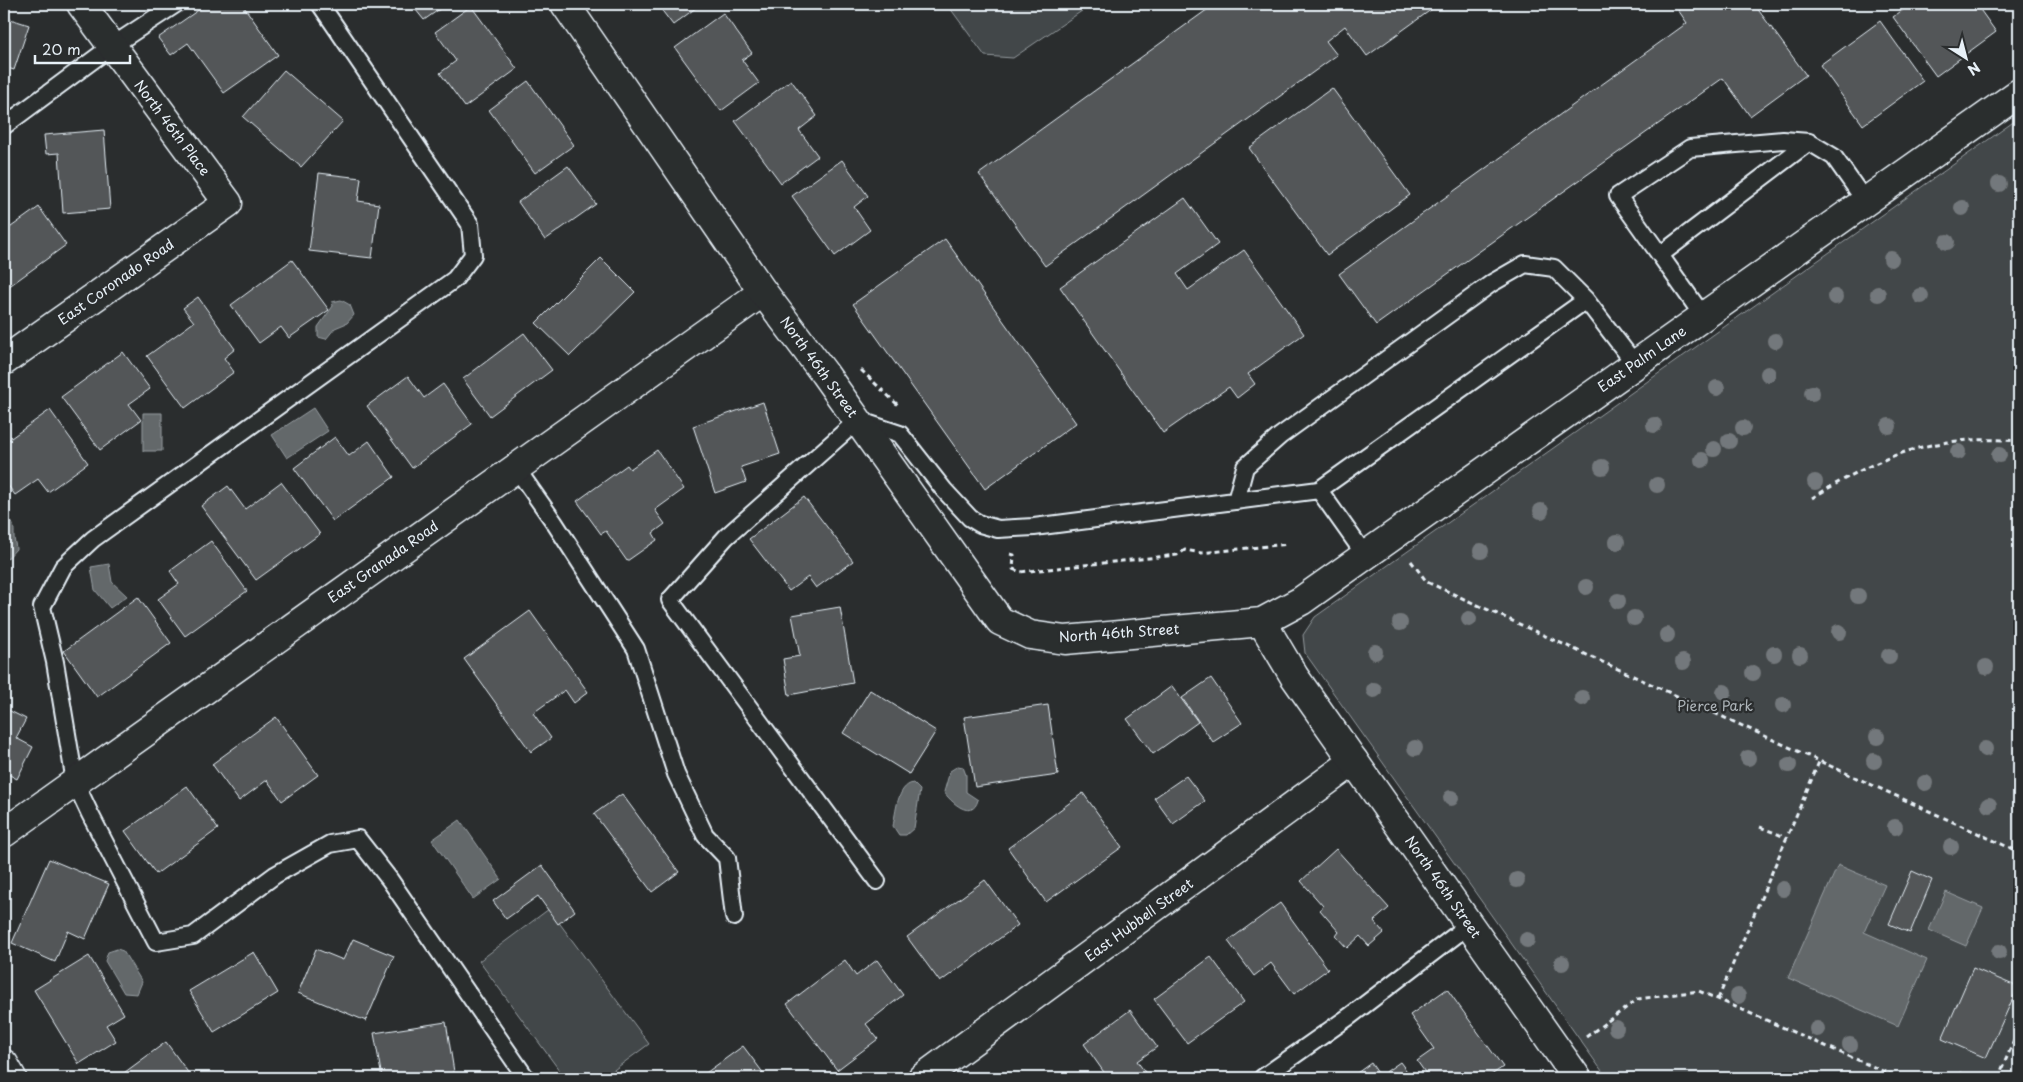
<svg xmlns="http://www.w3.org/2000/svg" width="2023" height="1082" viewBox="0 0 2023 1082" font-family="'Playpen Sans',sans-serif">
  <rect width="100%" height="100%" fill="#2a2d2e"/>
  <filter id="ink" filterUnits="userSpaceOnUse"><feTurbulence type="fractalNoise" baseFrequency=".02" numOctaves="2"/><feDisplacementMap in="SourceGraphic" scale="10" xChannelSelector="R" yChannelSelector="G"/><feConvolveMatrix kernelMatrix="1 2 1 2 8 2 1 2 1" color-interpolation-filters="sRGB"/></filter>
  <g filter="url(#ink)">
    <path fill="#424648" stroke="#959ca0" d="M947,4H1092L1013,58L985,56Z
      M2019,118V1078H1607L1305,653L1303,635L1315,617Z
      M549,909L649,1044L603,1078H565L479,961Z"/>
    <path fill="#63686b" stroke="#989fa3" d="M341,300L350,305L354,315L347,323L335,328L326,339L318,337V327L333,306L332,302Z
      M313,408L328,431L287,458L272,435Z
      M143,413H162V451H143Z
      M4,517C15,522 14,527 14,537C14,541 16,545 16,549L7,559H4Z
      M109,564L112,582L127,596L110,608L95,590L91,567Z
      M958,766L963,767L966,775V792L978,800C972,822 950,801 944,792L950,771Z
      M913,783L920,790L914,828L906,835H899L893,826C896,812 897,786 913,783Z
      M460,820L501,879L473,899L432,840Z
      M1838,865L1885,885L1864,932L1927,960L1898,1026L1788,978Z
      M1946,892L1983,908L1966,946L1929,930Z
      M117,949L123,951L142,982L137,994L124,993L105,961L108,952Z"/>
    <path fill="#535759" stroke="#e8f1f8" d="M207,4H242L278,55L224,93L188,43L171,55L158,38Z
      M411,4H447L424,20Z
      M657,4H701L673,25Z
      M1215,4H1439L1367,56L1345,26L1326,41L1337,55L1045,266L979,174Z
      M1674,4H1754L1806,75L1750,116L1723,78L1376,325L1339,274L1687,23Z
      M1911,4H1944L1947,8L1953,4H1976L1996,32L1936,76L1893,17Z
      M471,6L517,69L465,107L440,73L456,61L435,32Z
      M723,13L752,53L742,60L759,83L721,111L675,48Z
      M4,17L29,25L14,70L4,67Z
      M1880,21L1923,81L1863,125L1820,65Z
      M284,70L343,121L301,167L243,117Z
      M791,80L817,116L799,130L818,156L781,183L735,121Z
      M528,81L574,145L535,173L489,110Z
      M1332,88L1410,195L1327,255L1249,148Z
      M104,130L110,209L63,213L59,153L46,154L44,135Z
      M842,160L868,196L854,207L870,230L835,256L792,196Z
      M568,166L596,204L545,240L518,202Z
      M319,173L361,178L358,201L379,204L372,258L309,251Z
      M1185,198L1218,244L1177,274L1188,290L1244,250L1304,334L1248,374L1255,384L1237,398L1229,387L1163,433L1060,287Z
      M39,207L66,245L4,290V232Z
      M945,239L1076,423L985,489L853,304Z
      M601,258L635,292L570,356L536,323Z
      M292,260L329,310L289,338L281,327L259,343L231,305Z
      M198,297L235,349L224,358L234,372L185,408L147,356L194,322L183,308Z
      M524,333L552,370L490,416L463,379Z
      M123,352L150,389L129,404L141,420L100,450L61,397Z
      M408,376L424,398L443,384L472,424L412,468L367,406Z
      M763,402L780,454L741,467L746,482L715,493L693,426Z
      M50,410L88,463L48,492L38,479L15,495L4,480V443Z
      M335,437L349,456L369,441L394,477L333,521L294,468Z
      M657,450L684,489L655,510L665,524L653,533L657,540L627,561L606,531L601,534L577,501L627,465L630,469Z
      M281,482L320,534L256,580L201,506L228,486L245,509Z
      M804,497L853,561L816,588L808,577L789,591L749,539Z
      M211,541L247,591L185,636L158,599L179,584L170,571Z
      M138,597L171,643L97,697L64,651Z
      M840,607L853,683L789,695L783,659L800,656L792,615Z
      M530,611L588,692L574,703L565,690L533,713L551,738L531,752L464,659Z
      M1211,678L1242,723L1213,742L1182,698Z
      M1172,686L1198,722L1153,754L1127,719Z
      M870,690L936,731L909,774L843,733Z
      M1048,705L1058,775L975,787L964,717Z
      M4,708L26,719L16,738L33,747L17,779L4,772Z
      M276,717L318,775L282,801L267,780L239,801L212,764Z
      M1186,776L1205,801L1173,824L1154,798Z
      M187,786L218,829L156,874L125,831Z
      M1083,793L1122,847L1046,902L1008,848Z
      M622,794L679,872L652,892L594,814Z
      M1336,849L1389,908L1374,921L1384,933L1369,946L1360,936L1347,948L1336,936L1339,932L1320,910L1323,906L1301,881Z
      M49,859L109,884L85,939L68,931L55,962L12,943Z
      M542,865L575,911L558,924L538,896L506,919L493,901Z
      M1912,871L1932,880L1910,933L1889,924Z
      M985,880L1018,925L940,982L907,937Z
      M1280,903L1328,969L1294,994L1271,963L1254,976L1228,941Z
      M353,939L394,956L366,1021L298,993L316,949L343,960Z
      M254,952L278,993L214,1032L189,991Z
      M89,956L124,1014L106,1025L116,1041L79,1064L34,990Z
      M1211,957L1244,1002L1187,1043L1154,999Z
      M845,960L856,976L877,960L903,995L866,1024L878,1039L837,1070L787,1004Z
      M1973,968L2018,987L1986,1058L1942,1039Z
      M1447,989L1503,1067L1487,1078H1429L1417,1061L1434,1049L1410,1015Z
      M1130,1010L1157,1047L1137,1061L1149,1078H1108L1084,1044Z
      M446,1022L455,1078H382L374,1033Z
      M166,1042L192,1078H117Z
      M743,1046L767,1078H699Z
      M1400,1062L1412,1078H1350L1371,1063L1380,1076Z"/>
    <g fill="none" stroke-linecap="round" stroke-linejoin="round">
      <defs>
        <path id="lane" d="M320,4L470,224L473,255L455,279L93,539L63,567L42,607L55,662L75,782L90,814L156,942L193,936L275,875L330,844L358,839L390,880L526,1078
          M4,126L112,46L176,4
          M1660,255L1618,196L1690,148L1783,140L1809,142
          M1703,316L1660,255L1809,142L1834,157L1865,201
          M516,468L554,522L636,649L676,774L705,835L727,858L734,917
          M1236,501L1245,467L1280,436L1492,283L1525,264L1554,268L1586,300
          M1365,555L1319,490L1586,300L1635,364
          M877,881L670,600L726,537L858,420L900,434L944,490L970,518L980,524L998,529L1034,527L1319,490
          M1262,1078L1350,1016L1469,925"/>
        <path id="street" d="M4,361L228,203L81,4
          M4,833L763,292
          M4,1064L12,1078
          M922,1078L1354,761"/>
        <path id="secondary" d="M565,4L763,292L824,373L1000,621L1030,635L1065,640L1262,622L1301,601L2019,93
          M1262,622L1294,676L1577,1078"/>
      </defs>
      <use href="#lane" stroke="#e8f1f8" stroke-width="20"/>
      <use href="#street" stroke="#e8f1f8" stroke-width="31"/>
      <use href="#secondary" stroke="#e8f1f8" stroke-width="31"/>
      <path stroke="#e8f1f8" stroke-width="3" stroke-dasharray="5 4" stroke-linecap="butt" d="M861,370L900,407
        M1812,498C1884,454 1933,434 2019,441
        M1010,554L1014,555L1013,569L1020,572L1177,555L1185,550L1201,553L1288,544
        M1411,561L1427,582L2019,852
        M1760,827L1785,837
        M1718,999L1819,762
        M1586,1037L1638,999L1699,991L1899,1078
        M1955,1078L1957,1072L1972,1078
        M1998,1078L2019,1029"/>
      <use href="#lane" stroke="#2a2d2e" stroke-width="16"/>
      <use href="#street" stroke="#2a2d2e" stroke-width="28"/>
      <use href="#secondary" stroke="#2a2d2e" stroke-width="28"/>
    </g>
    <g fill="#73787b">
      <circle cx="1999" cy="184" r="8"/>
      <circle cx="1962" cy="208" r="8"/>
      <circle cx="1947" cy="242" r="8"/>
      <circle cx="1891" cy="259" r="8"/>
      <circle cx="1878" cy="294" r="8"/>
      <circle cx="1921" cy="296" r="8"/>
      <circle cx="1835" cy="297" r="8"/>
      <circle cx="1775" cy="341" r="8"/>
      <circle cx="1768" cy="374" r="8"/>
      <circle cx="1717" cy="388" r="8"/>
      <circle cx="1812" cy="393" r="8"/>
      <circle cx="1654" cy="425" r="8"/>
      <circle cx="1889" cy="426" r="8"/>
      <circle cx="1743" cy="428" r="8"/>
      <circle cx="1729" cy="441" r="8"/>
      <circle cx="1714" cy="449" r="8"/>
      <circle cx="1958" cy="452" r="8"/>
      <circle cx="1999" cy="455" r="8"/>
      <circle cx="1702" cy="460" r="8"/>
      <circle cx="1602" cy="467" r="8"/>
      <circle cx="1815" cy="482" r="8"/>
      <circle cx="1657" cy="485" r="8"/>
      <circle cx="1541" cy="511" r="8"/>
      <circle cx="1617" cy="542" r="8"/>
      <circle cx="1481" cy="551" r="8"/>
      <circle cx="1586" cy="587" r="8"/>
      <circle cx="1858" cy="596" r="8"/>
      <circle cx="1618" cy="601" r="8"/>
      <circle cx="1634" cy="618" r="8"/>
      <circle cx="1469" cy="619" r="8"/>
      <circle cx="1400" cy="623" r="8"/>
      <circle cx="1839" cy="632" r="8"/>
      <circle cx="1667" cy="635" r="8"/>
      <circle cx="1375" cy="652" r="8"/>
      <circle cx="1774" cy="654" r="8"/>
      <circle cx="1800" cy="655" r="8"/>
      <circle cx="1889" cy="656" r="8"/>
      <circle cx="1683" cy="662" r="8"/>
      <circle cx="1986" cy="667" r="8"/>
      <circle cx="1753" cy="673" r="8"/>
      <circle cx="1374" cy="690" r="8"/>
      <circle cx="1724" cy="692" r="8"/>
      <circle cx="1582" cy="698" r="8"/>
      <circle cx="1783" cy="705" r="8"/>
      <circle cx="1877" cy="737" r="8"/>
      <circle cx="1415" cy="748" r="8"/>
      <circle cx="1985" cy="749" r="8"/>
      <circle cx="1748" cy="758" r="8"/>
      <circle cx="1874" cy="761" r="8"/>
      <circle cx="1789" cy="765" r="8"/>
      <circle cx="1925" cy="783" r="8"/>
      <circle cx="1451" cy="798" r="8"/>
      <circle cx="1989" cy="805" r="8"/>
      <circle cx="1895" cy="827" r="8"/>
      <circle cx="1951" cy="847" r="8"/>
      <circle cx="1517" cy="880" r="8"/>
      <circle cx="1783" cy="889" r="8"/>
      <circle cx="1527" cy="940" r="8"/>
      <circle cx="1999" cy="952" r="8"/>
      <circle cx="1562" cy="963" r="8"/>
      <circle cx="1738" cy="996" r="8"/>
      <circle cx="1616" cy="1028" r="8"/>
      <circle cx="1817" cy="1029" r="8"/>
      <circle cx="1850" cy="1045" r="8"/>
    </g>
  </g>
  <g text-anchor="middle" stroke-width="4.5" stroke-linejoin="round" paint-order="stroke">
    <g font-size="14" fill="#e8f1f8" stroke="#2a2d2e">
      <text transform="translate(172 128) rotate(53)" y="5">North 46th Place</text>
      <text transform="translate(116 282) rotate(-35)" y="5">East Coronado Road</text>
      <text transform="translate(1642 359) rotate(-35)" y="5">East Palm Lane</text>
      <text transform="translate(819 367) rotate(54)" y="5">North 46th Street</text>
      <text transform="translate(383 562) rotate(-35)" y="5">East Granada Road</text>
      <text transform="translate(1119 633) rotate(-4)" y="5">North 46th Street</text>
      <text transform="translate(1443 887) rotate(55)" y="5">North 46th Street</text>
      <text transform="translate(1139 920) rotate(-36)" y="5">East Hubbell Street</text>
    </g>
    <g font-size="14" fill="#aeb5ba" stroke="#2a2d2e">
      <text x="1715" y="711">Pierce Park</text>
    </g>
  </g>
  <rect width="2023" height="1082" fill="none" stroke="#2a2d2e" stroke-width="20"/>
  <rect x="10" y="10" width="2003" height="1062" fill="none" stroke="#e8f1f8" stroke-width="2" filter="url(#ink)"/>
  <g transform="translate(1966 58) rotate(144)" stroke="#2a2d2e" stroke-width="4" paint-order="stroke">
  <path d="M0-4L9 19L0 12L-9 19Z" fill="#e8f1f8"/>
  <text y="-8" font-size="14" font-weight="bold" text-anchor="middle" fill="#e8f1f8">N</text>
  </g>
  <path d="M35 55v8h95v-8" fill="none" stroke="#e8f1f8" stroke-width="2.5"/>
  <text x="42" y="55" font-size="15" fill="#e8f1f8" stroke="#2a2d2e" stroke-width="4" paint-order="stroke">20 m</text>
</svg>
